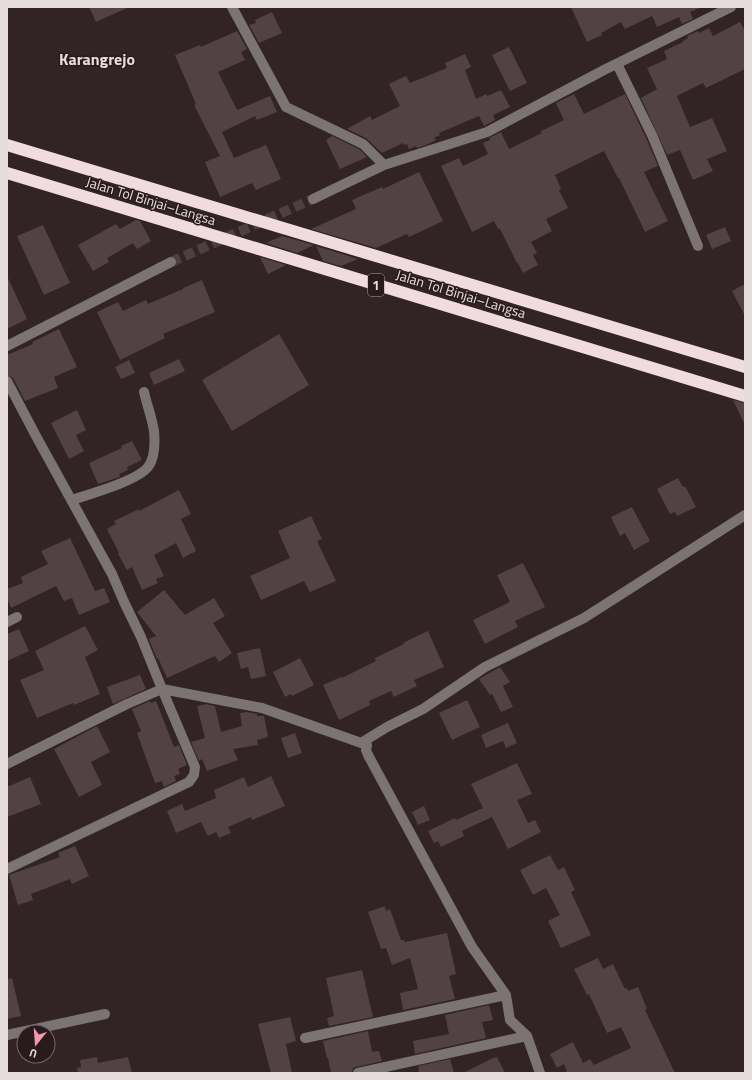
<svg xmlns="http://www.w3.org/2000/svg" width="752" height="1080" viewBox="0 0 752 1080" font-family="'Titillium Web',sans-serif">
  <rect width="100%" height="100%" fill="#322326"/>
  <path fill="#524245" d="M89,7H129L96,22Z
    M571,7H702L690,12L693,19L682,24L679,17L657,27L652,16L625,29L621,22L601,33L602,35L587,42Z
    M272,12L282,33L259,43L249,25L256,23L255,20Z
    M740,22L745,31V69L706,88L703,83L677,96L690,127L712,118L727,151L707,159L713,171L693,180L680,150L667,155L641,98L657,89L647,68L667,59L664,51L683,42V41L688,38L687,36L698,31L699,33L709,28L713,36Z
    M237,31L247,49L241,52L245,60L218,72L237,110L270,96L277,112L257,120L255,116L222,132L234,158L266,145L281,179L256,190L252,183L220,197L205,162L220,156L194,105L196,104L175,55L200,45L201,47Z
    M509,47L527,83L510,91L492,55Z
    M465,54L471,67L465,70L476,99L486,94L487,96L501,90L510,107L493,115L495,120L484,126L479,116L439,133L440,135L434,138L436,140L426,145L417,148L416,146L409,149L407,144L404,145L403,143L382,153L366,138L347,129L370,116L372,120L400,106L389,84L406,76L410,83L447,68L445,63Z
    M574,94L584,114L625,94L646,138L658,166L644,172L668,221L645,232L619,178H618L604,151L555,175L561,189L559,190L568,208L546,219L552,231L531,242L537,253L533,255L538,265L523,273L518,263H517L500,229H498L494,221L472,232L441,166L459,158L463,166L488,154L483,143L490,140L489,138L501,132L509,149L542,133L541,131L564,120L556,103Z
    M332,136L359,149L367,157L340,169L326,140Z
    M419,172L443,221L409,237L407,234L376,248L311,229L356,209L352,200L382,187L383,189Z
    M136,220L140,221L151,241L137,249L133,243L107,258L109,262L93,271L78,245L116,224L120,229Z
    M43,225L70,283L44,295L17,236Z
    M725,227L731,241L712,249L706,235Z
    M282,236L314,245L297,253L266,243Z
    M316,246L358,259L341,266L323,261Z
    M260,257L286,265L268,274Z
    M7,276L27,319L7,329Z
    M202,280L215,312L163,334L165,338L120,360L97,312L118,302L123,311L146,300L148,304L183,289V288Z
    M745,284V316L732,291Z
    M59,329L77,367L54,377L58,388L25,401L13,378L7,375V355L33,344L32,342Z
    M279,334L309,385L232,431L202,380Z
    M179,359L185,371L154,385L149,373Z
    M129,360L135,373L121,379L115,367Z
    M733,400L745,403V425Z
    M77,410L86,430L76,435L84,451L69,459L51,423Z
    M132,441L142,460L127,467L128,470L119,474L120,477L98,484L89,463L122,448L121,446Z
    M678,478L683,487L685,486L696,507L677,516L675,512L670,514L657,489Z
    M179,490L191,514L181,519L196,551L183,558L176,543L154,555L164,576L156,579L158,583L142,590L132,567L127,570L118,554L119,553L107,529L116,524L114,521L139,509V511Z
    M632,507L650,541L634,550L625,533L620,536L611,517Z
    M311,516L322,539L317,541L336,581L310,592L304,581L261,600L250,576L290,558L278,531Z
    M70,538L95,591L104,588L110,602L79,615L72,598L64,601L56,586L11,608L7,598V589L23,583L21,577L48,564L41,551Z
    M523,563L545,607L515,621L518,627L485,644L473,620L510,602L497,575Z
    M164,590L185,615L214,598L225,616L213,623L232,653L219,662L215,656L167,678L158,658L157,659L149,639L156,636L137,612Z
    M85,626L98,650L85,657L100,694L74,705L73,703L37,718L20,680L44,670L35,651Z
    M19,629L29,651L7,661V634Z
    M428,631L444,667L414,680L417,686L394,697L391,691L369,701L370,705L339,720L323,685L341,677L342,678L376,661L375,658L404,644L403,643Z
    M260,648L266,676L251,679L248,667L241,669L237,653Z
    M300,658L314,685L292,696L291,694L285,697L273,672Z
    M500,667L510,682L503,686L513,707L501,712L492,694L490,695L479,679Z
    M140,675L146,689L113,704L107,687Z
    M467,700L480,727L452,740L439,713Z
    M150,701L151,703L156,701L174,747L179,745L187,765L178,769L180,774L174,776L176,781L164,787L162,781L155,783L137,733L141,731L132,709Z
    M206,704L215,706L221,732L242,726L240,713L247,712L257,714V716H264L268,737L257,740L258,745L233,749L238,760L207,771L202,759L199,761L191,742L205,738L197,706Z
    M508,723L517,743L506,748L503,741L486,748L481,735Z
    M97,726L110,752L91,762L102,785L79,797L54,749Z
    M295,733L302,753L288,758L281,738Z
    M517,763L532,794L517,800L528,823L535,820L541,832L508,849L492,817L462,831L464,836L441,847L438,841L434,843L428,831L455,818L456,820L483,808L471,784Z
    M271,776L285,806L252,820L251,817L228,827L231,833L219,838L216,832L208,836L201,822L176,833L167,811L182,804L185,811L216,798L214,790L244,777L248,787Z
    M30,777L41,804L7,817V787Z
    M424,806L430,820L418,825L412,812Z
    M75,846L89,876L72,884L70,879L31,894L33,900L18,905L9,875L60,857L58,853Z
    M550,855L558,870L564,867L575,890L571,892L591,935L561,948L548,921L560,915L546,888L533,895L520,870Z
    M385,906L386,911L390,909L401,940H404L405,942L447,933L456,974L449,976L455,999L403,1010L400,993L418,989L410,958L392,965L386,948L381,949L368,912Z
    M598,958L603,969L613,964L625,989L627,988L628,991L638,987L647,1009L645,1010L675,1073H562L567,1071L564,1064L557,1068L550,1054L573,1042L583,1063L590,1059L594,1065L631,1048L621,1027L607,1033L589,994L587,995L574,969Z
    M362,970L373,1017L329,1026L327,1018L334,1016L326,978Z
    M12,978L21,1016L7,1019V979Z
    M489,1005L493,1020L482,1022L486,1038L415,1054L413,1041L449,1034L445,1015Z
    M290,1017L296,1041L286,1044L292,1073H271L258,1024Z
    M368,1031L372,1052L379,1051L382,1061L356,1067L353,1068L352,1073H331L328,1058H327L323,1041Z
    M97,1057L98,1063L128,1057L132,1073H78L77,1068L81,1067L80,1060Z
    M497,1057L505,1073H463L491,1059Z
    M450,1059L454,1073H419L418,1066Z"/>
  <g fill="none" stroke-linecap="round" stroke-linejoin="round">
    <path stroke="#4d3f42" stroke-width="10" stroke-dasharray="10 5" stroke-linecap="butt" d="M171,262L313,199"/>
    <path stroke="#7b7374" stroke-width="10" d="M232,7L286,107L363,144L384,165
      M617,64L652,135L698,246
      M313,199L384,165L487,132L604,70L731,7
      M7,346L171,262
      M7,381L36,436L112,574L124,602L141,637L162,689L195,767L194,775L189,782L7,869
      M72,500C90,494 137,481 148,467C155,458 155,442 154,431C152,418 147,405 144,392
      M7,622L17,617
      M367,745L361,743L387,727L423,709L485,667L584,618L745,515
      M367,745L366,750L368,755L472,947L506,995L510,1020L527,1036L540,1073
      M7,764L127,704L162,689L262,708L367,745
      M7,1035L105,1014
      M305,1038L506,995
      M358,1073L527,1036"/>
    <path stroke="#f0dcdf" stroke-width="12" d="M7,145L745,367
      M7,173L745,396"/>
  </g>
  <g text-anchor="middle" stroke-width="3" stroke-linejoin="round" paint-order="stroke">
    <rect fill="#281a1d" stroke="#ada2a4" stroke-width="1" x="368" y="274" width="16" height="22" rx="3"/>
    <g font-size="13" font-weight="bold" fill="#e6dcde">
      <text x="376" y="290">1</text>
    </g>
    <g font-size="14" fill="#e6dcde" stroke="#281a1d">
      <text transform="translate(151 201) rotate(17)" y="5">Jalan Tol Binjai–Langsa</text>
      <text transform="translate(461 294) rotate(17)" y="5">Jalan Tol Binjai–Langsa</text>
    </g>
    <g font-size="16" font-weight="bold" fill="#e6dcde" stroke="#281a1d">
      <text x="97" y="65">Karangrejo</text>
    </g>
  </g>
  <rect width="752" height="1080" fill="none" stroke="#e6dcde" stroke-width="16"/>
  <g transform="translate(36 1044) rotate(197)"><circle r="19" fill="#281a1d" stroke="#74686a"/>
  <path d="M0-3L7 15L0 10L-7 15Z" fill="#f29aad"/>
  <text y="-6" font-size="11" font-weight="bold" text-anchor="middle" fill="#e6dcde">U</text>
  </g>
</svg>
